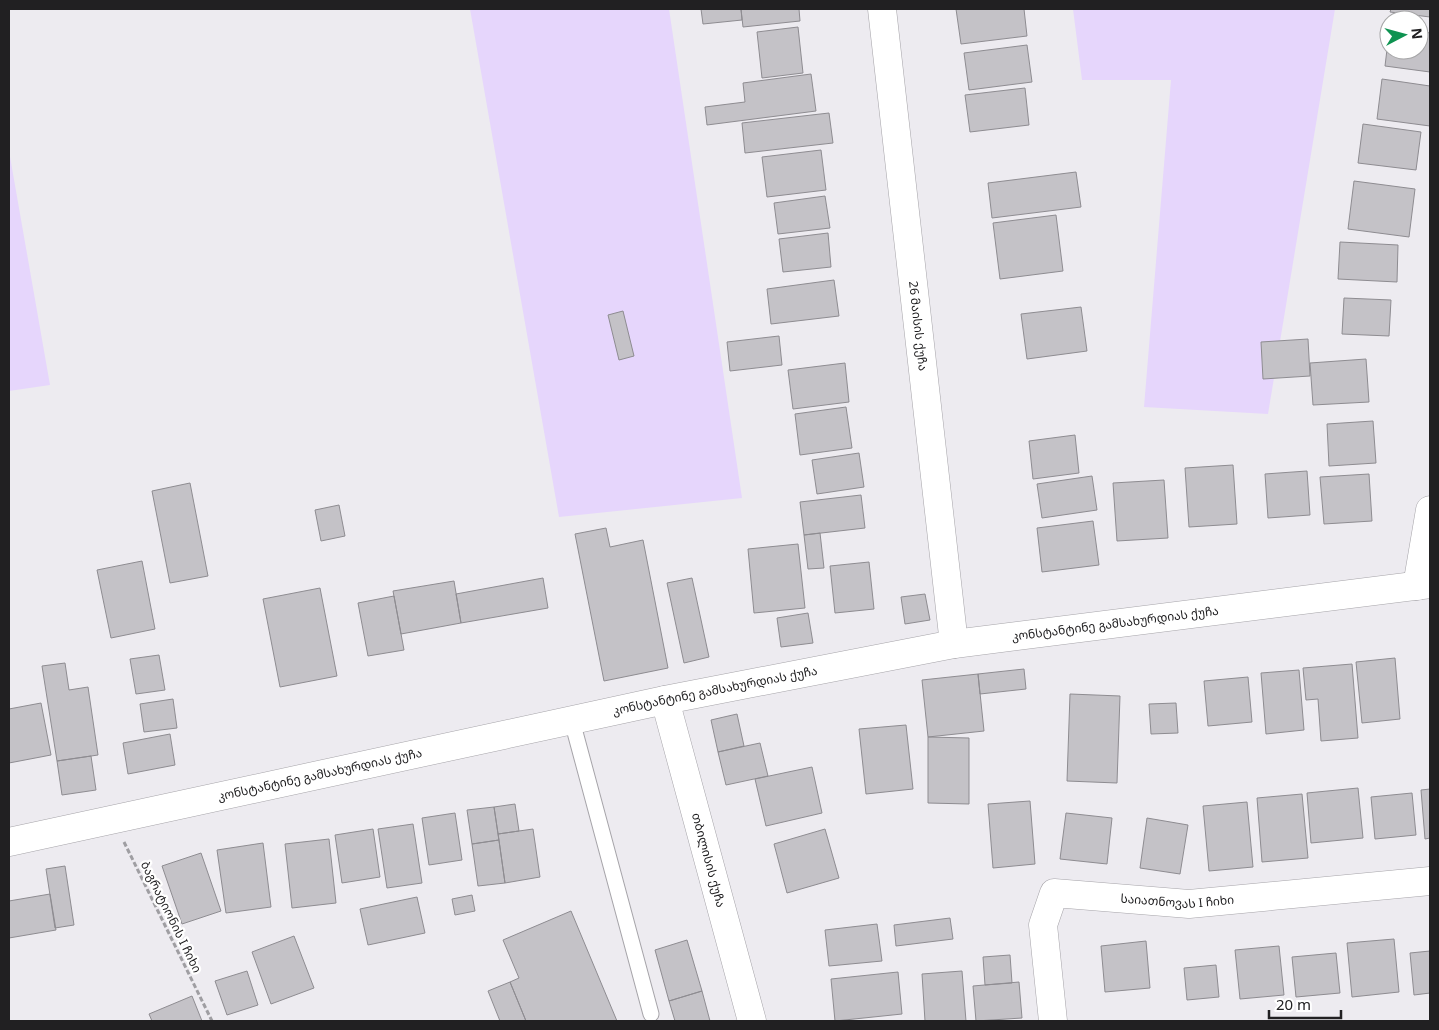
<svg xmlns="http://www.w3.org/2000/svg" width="1439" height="1030" viewBox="0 0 1439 1030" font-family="'Noto Sans','Noto Sans Georgian',sans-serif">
  <rect width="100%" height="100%" fill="#edebf0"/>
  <path fill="#e6d6fc" d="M470,9H669L742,498L559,517Z
    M1073,9H1335L1268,414L1144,407L1171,80H1082Z
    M9,151L50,385L9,391Z"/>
  <path fill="#c4c2c7" stroke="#8e8c91" d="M701,9H741L742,20L703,24Z
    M741,9H799L800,21L743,27Z
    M956,9H1024L1027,36L961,44Z
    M1391,9H1430V17L1390,12Z
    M798,27L803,73L762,78L757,32Z
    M1419,31L1430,33V72L1385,66L1389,33V50H1419Z
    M1027,45L1032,82L969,90L964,53Z
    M811,74L816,111L707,125L705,107L745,102L743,83Z
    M1382,79L1430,86V126L1377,119Z
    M1025,88L1029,125L970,132L965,95Z
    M829,113L833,143L745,153L742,123Z
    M1363,124L1421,132L1416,170L1358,163Z
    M821,150L826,190L767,197L762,157Z
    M1076,172L1081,207L992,218L988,183Z
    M1354,181L1415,189L1409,237L1348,229Z
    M825,196L830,228L778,234L774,203Z
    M1056,215L1063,271L1000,279L993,223Z
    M828,233L831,267L783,272L779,239Z
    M1340,242L1398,245L1397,282L1338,279Z
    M834,280L839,316L771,324L767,289Z
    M1344,298L1391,300L1389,336L1342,334Z
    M1081,307L1087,351L1027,359L1021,314Z
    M623,311L634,356L619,360L608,315Z
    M779,336L782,365L730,371L727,342Z
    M1308,339L1310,376L1263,379L1261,342Z
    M1366,359L1369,402L1313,405L1310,363Z
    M845,363L849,402L793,409L788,370Z
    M846,407L852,448L800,455L795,414Z
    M1373,421L1376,463L1329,466L1327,424Z
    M1075,435L1079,473L1033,479L1029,441Z
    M859,453L864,487L817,494L812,460Z
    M1233,465L1237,524L1189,527L1185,468Z
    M1307,471L1310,515L1268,518L1265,474Z
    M1369,474L1372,521L1324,524L1320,477Z
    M1092,476L1097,510L1042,518L1037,484Z
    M1164,480L1168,538L1117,541L1113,483Z
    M190,483L208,576L170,583L152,491Z
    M861,495L865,528L804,535L800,502Z
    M339,505L345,536L321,541L315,510Z
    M1093,521L1099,565L1042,572L1037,528Z
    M606,528L610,547L643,540L668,668L604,681L575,534Z
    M820,533L824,568L808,569L804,535Z
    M798,544L805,608L754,613L748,549Z
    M142,561L155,629L111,638L97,570Z
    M869,562L874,609L835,613L830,566Z
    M543,578L548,608L461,623L456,594Z
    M692,578L709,657L684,663L667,583Z
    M454,581L461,623L401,634L393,591Z
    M320,588L337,676L280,687L263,599Z
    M925,594L930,620L905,624L901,597Z
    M394,596L404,650L368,656L358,603Z
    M808,613L813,643L781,647L777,618Z
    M159,655L165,690L136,694L130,659Z
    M1395,658L1400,719L1362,723L1356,662Z
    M65,663L69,690L88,687L98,755L57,761L42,666Z
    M1352,664L1358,738L1321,741L1318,699L1306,700L1303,668Z
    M1024,669L1026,689L980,694L978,674Z
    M1299,670L1304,730L1266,734L1261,673Z
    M978,674L984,731L928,737L922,680Z
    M1248,677L1252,722L1208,726L1204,681Z
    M1070,694L1120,696L1117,783L1067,781Z
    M173,699L177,728L144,732L140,704Z
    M41,703L51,755L9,763V709Z
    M1176,703L1178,733L1151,734L1149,704Z
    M737,714L744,746L718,752L711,720Z
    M906,725L913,789L866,794L859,729Z
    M170,734L175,765L128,774L123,743Z
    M928,737L969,738V804L928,803Z
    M760,743L768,776L726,785L718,752Z
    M91,756L96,790L62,795L57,761Z
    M812,767L822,813L766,826L755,779Z
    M1358,788L1363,838L1311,843L1307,793Z
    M1430,789V838L1425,839L1421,790Z
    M1412,793L1416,835L1375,839L1371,797Z
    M1302,794L1308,858L1262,862L1257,798Z
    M1030,801L1035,864L993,868L988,804Z
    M1247,802L1253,867L1209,871L1203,806Z
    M515,804L519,831L498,834L494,807Z
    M494,807L499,840L472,844L467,810Z
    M455,813L462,860L429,865L422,818Z
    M1066,813L1112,818L1107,864L1060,859Z
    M1147,818L1188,825L1180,874L1140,868Z
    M413,824L422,883L387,888L378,829Z
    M373,829L380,877L342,883L335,835Z
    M533,829L540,877L505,883L498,834Z
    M825,829L839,878L787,893L774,844Z
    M329,839L336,903L292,908L285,844Z
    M499,840L505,883L478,886L472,844Z
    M263,843L271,907L226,913L217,850Z
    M201,853L221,911L182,924L162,866Z
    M65,866L74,925L55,928L46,869Z
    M50,894L56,930L9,938V901Z
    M472,895L475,911L455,915L452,899Z
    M417,897L425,933L368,945L360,909Z
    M571,911L617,1021H526L510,982L519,978L503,940Z
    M950,918L953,939L896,946L894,925Z
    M877,924L882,961L829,966L825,930Z
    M294,936L314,988L271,1004L252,952Z
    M1394,939L1399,992L1352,997L1347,943Z
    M687,940L702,991L669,1001L655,950Z
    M1146,941L1150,988L1105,992L1101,946Z
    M1279,946L1284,995L1240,999L1235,950Z
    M1430,951V993L1414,995L1410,953Z
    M1336,953L1340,993L1296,997L1292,957Z
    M1010,955L1012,983L985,985L983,957Z
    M1216,965L1219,997L1187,1000L1184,968Z
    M247,971L258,1005L227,1015L215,981Z
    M962,971L966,1021H925L922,974Z
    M898,972L902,1014L835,1021L831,979Z
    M510,982L526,1021H500L488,991Z
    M1019,982L1022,1018L976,1021L973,986Z
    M702,991L710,1021H675L669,1001Z
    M192,996L202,1021H152L149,1014Z"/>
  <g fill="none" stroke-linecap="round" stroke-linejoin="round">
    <defs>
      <path id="service" d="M572,721L651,1014"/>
      <g id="minor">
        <path id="s1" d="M882,9L954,644"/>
        <path d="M1417,586L1430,510"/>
        <path id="s2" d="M665,700L752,1021"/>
        <path id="s3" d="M9,842L665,700L954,644L1430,584"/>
        <path id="s4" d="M1053,1021L1043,925L1054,893L1189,904L1430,881"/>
      </g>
    </defs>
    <use href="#service" stroke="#a6a4a9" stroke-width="17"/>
    <use href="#minor" stroke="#a6a4a9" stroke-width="29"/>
    <path stroke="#9f9ea2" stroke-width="3" stroke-dasharray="5 2.5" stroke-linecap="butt" d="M124,842L212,1021"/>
    <use href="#service" stroke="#fff" stroke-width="15"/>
    <use href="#minor" stroke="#fff" stroke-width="28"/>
  </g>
  <g text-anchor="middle" stroke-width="4.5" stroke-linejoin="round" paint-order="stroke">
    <g font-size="12" fill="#212022" stroke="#fff">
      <text dy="4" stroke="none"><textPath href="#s1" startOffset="319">26 მაისის ქუჩა</textPath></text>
      <text dy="4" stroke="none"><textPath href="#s3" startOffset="1128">კონსტანტინე გამსახურდიას ქუჩა</textPath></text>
      <text dy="4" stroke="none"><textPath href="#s3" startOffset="722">კონსტანტინე გამსახურდიას ქუჩა</textPath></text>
      <text dy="4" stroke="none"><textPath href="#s3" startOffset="318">კონსტანტინე გამსახურდიას ქუჩა</textPath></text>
      <text dy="4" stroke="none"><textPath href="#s2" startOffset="166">თბილისის ქუჩა</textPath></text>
      <text dy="4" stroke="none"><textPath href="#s4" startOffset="254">საიათნოვას I ჩიხი</textPath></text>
      <text transform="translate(171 917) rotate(64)" y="4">ბაგრატიონის I ჩიხი</text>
    </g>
  </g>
  <rect width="1439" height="1030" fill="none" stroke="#212022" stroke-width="20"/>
  <g transform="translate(1404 35) rotate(84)"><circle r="24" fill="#ffffff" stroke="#a6a6a7"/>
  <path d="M0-4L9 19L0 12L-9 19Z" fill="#0e9351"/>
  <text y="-8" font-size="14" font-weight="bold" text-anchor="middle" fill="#212022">N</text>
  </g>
  <path d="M1269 1010v8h72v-8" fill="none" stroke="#212022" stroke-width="2.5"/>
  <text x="1276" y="1010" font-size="15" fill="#212022" stroke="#ffffff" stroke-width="4" paint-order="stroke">20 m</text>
</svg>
